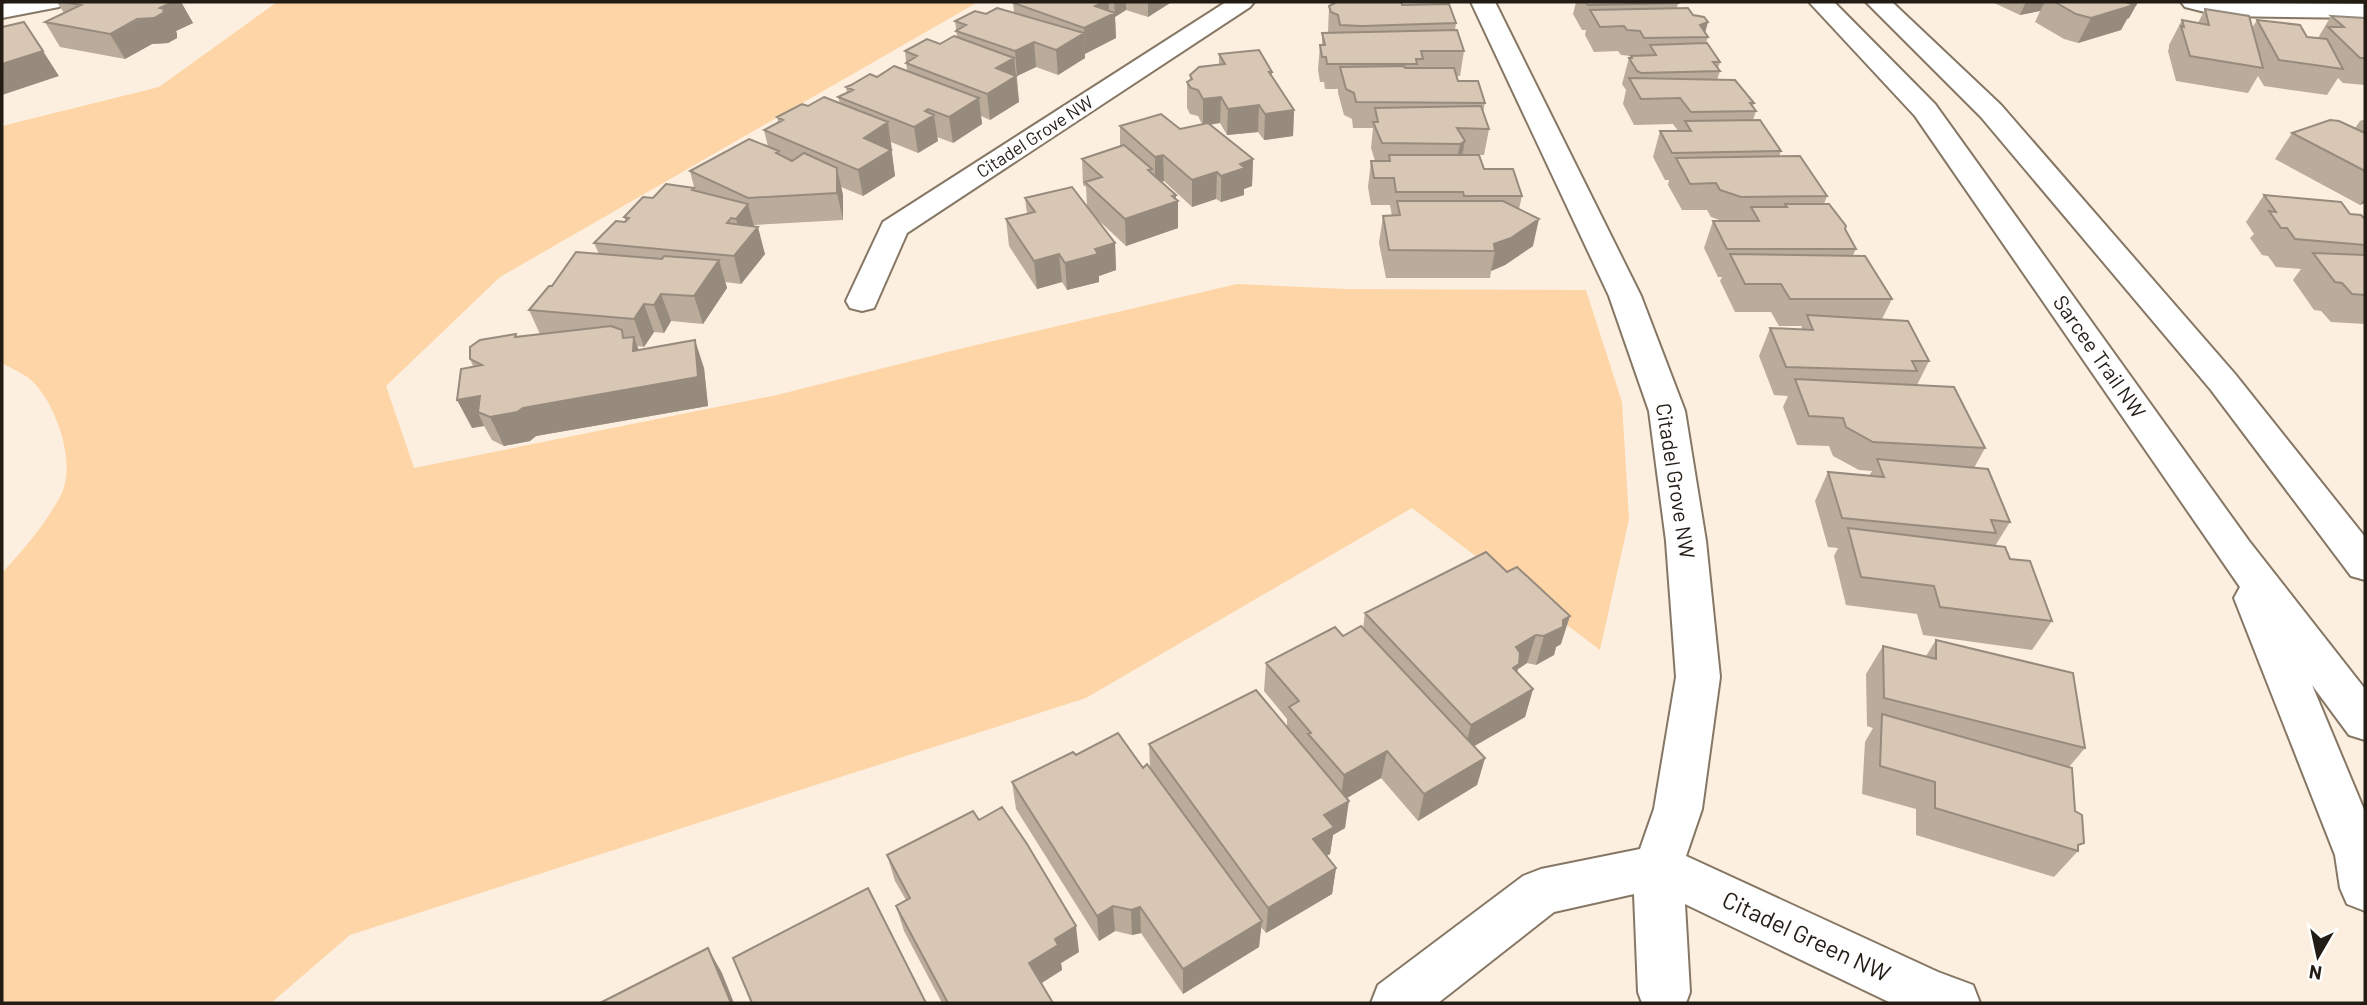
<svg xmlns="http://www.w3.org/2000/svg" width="2367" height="1005" viewBox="0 0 2367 1005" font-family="Barlow,sans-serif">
  <rect width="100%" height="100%" fill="#fdefdf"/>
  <path fill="#fdd5a7" d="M277,2H978L500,277L386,386L414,468L777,395L959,349L1237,284L1347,289L1586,290L1622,402L1629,519L1600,650L1412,508L1086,698L350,935L271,1003H2V573C23,550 46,524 61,495C77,463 56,402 30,379C22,373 11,368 2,363V126L159,87Z"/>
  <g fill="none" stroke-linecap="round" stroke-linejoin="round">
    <defs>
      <path id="street" d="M13,2H63L59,7L2,18V4Z
        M1226,2H1254L1250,7L907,233L874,308L862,311L850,308L846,301L883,222Z
        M1471,2H1495L1641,296L1685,411L1706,541L1720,677L1702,809L1686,856L1938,972L1973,985L1980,1003H1891L1685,904L1690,992L1686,1003H1642L1638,992L1634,894L1554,912L1438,1003H1371L1378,985L1523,876L1541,869L1640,849L1654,809L1676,677L1666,541L1649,411L1609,296Z
        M2181,2L2365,4V18L2221,16L2185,7Z"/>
      <path id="secondary" d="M1809,2H1834L1935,104L2249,541L2365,689V740L2349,735L2312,685L2365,812V911L2347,904L2340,888L2335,855L2234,598L2240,587L1915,116Z
        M1866,2H1892L2001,105L2235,374L2365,537V580L2351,576L2211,390L1981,117Z"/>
    </defs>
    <use href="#street" stroke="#867765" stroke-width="4"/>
    <use href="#secondary" stroke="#867765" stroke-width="4"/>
    <use href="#street" fill="#fff" fill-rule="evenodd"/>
    <use href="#secondary" fill="#fff" fill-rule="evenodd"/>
  </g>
  <path fill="#baab9b" d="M57,2H181L193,23L176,31L177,34V38L168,43L152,44L125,59L60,47L45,22L64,13Z
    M1013,2H1170V3L1148,17L1126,10L1115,17L1116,38L1085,53V58L1058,75L1036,67L1017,76L1019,102L990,120L981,116L982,124L953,143L937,137L938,141L918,153L891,142L892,149L891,150L895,176L863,196L841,187L843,195V220L754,225L765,254L741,284L725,282L727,288L703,324L671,321L664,333L654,332L644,347L637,346L639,350L704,368L708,406L536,436L530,441L504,446L492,440L484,426L472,428L473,366L470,359L517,337L540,334L529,310L552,286L599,254L594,243L626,222L624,217L653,198L694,188L695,191L690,171L768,147L764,130L778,122L777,117L808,106L840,103L838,97L847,93L846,87L877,77L907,71L905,51L940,44L957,37L955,21L986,14L1014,13Z
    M1334,2H1401L1402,5L1456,23L1455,30L1464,51L1460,76H1457L1458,81L1485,103L1483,112L1489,129L1484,155H1462L1522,196L1519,209L1533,246L1505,265L1491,271L1490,278H1386L1379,243L1383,216H1392L1390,205H1371L1368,187L1371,161H1375L1371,148L1373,128H1353L1352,119L1344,115L1338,93V89H1325L1324,82H1320L1318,70L1320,45H1322V33H1328L1329,6L1334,4Z
    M1576,2H1677L1678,3L1677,8L1708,37L1706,43L1720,62L1718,68L1720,71L1717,80L1754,103L1753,106L1756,111L1753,120L1781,151L1779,157L1827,196L1824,204L1845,230L1856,249L1853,255L1892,299L1882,319L1929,361L1917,385L1985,448L1974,468L2010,522L1995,546L2010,559L2052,621L2032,650L1923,635L1917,614L1846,605L1834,556L1838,548L1828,547L1815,501L1828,472L1869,476L1872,471L1859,470L1833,456L1829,446L1797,445L1783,407L1788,396L1774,395L1759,356L1770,328L1801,329L1802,326H1779L1771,312H1735L1720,281L1722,277H1718L1704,248L1713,221H1722L1711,217L1707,210H1682L1668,185L1669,180H1665L1653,157L1660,131H1678L1673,124L1634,125L1623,104L1626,90L1622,84L1629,58L1631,56L1621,55L1618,51L1594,52L1585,35L1586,30H1582L1573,14Z
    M1992,2H2138L2129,18L2127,19L2121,30L2078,43L2064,39L2035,22L2040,11L2020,15Z
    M2205,9L2252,28L2257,20L2307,37L2318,38L2331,16L2365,18V85L2343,83L2338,78L2327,95L2264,86L2258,76L2248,93L2176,81L2168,51L2169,48V45L2182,20L2198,23Z
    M1219,54L1272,72V76L1294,110L1293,136L1264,140L1258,132L1227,135L1220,123L1210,125L1253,159L1252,186L1244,189V195L1221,202L1216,199L1192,207L1164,181L1161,182L1178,201V228L1126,246L1095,217L1115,243L1116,270L1099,276V282L1067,290L1062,282L1037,289L1009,246L1006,219L1027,214L1025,198L1087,206L1086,187L1083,185L1082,159L1120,146V126L1180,129L1202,124L1198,116L1190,114L1187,108V82L1190,81V75L1219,65Z
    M2365,119V203L2360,205L2275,159L2292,133L2355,128L2360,121Z
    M2264,195L2350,214L2365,219V324L2331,322L2321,311L2314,310L2293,280L2301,269L2276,267L2268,256L2262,255L2250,238L2254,234L2246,222Z
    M1486,552L1561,644L1556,647L1554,655L1536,665L1527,663L1518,669L1517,672L1533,689L1525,717L1474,746L1485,758L1477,785L1418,821L1381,778L1347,798L1345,828L1333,835L1330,854L1326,856L1336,868L1332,894L1266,933L1261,927L1259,947L1183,994L1141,933L1132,935L1115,931L1099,941L1016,809L1012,782L1076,755L1143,768L1150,767L1149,744L1287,727V719L1264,691L1266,663L1363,629L1365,613Z
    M1936,640L2085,748L2069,767L2078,851L2054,877L1916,835V809L1862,794L1865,742L1873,728L1867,726L1866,674L1883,646L1926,656Z
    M887,855L1079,952L1061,963L1062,970L1041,983L1053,1003H942L904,931L896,906L906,900L895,881Z"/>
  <path fill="#978b7e" d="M173,2H181L193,23L176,31L177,34V38L168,43L152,44L125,59L110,34Z
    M1103,2H1109V16L1115,13L1114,2H1126V10L1115,17L1116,38L1085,54L1084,28L1095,6Z
    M1148,2H1170V3L1148,17Z
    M2026,2H2045L2040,11L2020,15Z
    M2120,2H2138L2129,18L2127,19L2121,30L2078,43L2091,18Z
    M1708,22L1704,37L1700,25Z
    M1084,33L1085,58L1058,75L1056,50Z
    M1034,42L1036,67L1017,76L1015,51Z
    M43,51L59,76L2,95V64Z
    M1014,58L1019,102L990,120L987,94L996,68Z
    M1221,97L1220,123L1203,125V99Z
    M979,98L982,124L953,143L949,117Z
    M1259,105L1258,132L1227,135L1228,109Z
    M928,109L930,117L934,115L938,141L918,153L914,127L925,111Z
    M1294,110L1293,136L1264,140L1265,114Z
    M888,122L895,176L863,196L858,170L864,138Z
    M1465,141L1460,167L1455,170L1460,144Z
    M1163,155L1164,181L1155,184V157Z
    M1253,159L1252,186L1244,189V195L1221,202V176L1240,164Z
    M837,168L843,195V220L837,193Z
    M1217,172L1216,199L1192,207V180Z
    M1176,195V202L1178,201V228L1126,246L1125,219Z
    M2365,197V203L2360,205Z
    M748,204L755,230L758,227L765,254L741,284L734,256L743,245L736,219Z
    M1539,219L1533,246L1505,265L1491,271L1495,251L1494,244Z
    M1115,243L1116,270L1099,276V282L1067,290L1065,263L1095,249Z
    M1059,254L1062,282L1037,289L1034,261Z
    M719,260L727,288L703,324L694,296Z
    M661,294L671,321L664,333L654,305Z
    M644,304L654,332L644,347L634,319Z
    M634,337L644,365L633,351Z
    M695,340L704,368L708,406L536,436L530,441L504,446L490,417L478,412L484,426L472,428L457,400L480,396Z
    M1570,616L1561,644L1556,647L1554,655L1536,665L1544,636L1563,620Z
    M1536,635L1527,663L1518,669L1511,692L1505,696L1516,647Z
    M1533,689L1525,717L1464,752L1471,725Z
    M1387,751L1381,778L1340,802L1344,775Z
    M1485,758L1477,785L1418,821L1424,794Z
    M1349,801L1345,828L1333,835L1330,854L1310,865L1313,839L1324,815Z
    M1336,868L1332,894L1266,933L1268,908Z
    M1113,906L1115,931L1099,941L1097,916Z
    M1140,907L1141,933L1132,935L1131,910Z
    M1262,921L1259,947L1183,994V969Z
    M1076,926L1079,952L1061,963L1062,970L1034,988L1029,963L1055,939Z
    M708,948L722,973L734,1003H731Z"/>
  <path fill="#d8c7b4" stroke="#978b7e" stroke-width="2" d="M63,2H173L160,8L164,9L163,13L154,18L137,19L110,34L45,22L81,5Z
    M1016,2H1103L1095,6L1115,13L1084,28L1014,3Z
    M1335,2H1401L1402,5L1449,4L1456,23L1362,26L1340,25L1338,15L1331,12L1329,6L1335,3Z
    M1586,2H1677L1678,3L1588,5Z
    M2055,2H2126L2134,5L2091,18L2076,14Z
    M997,8L1084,33L1056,50L1034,42L1015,51L956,31L966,25L955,21L975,11L986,14Z
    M1688,8L1693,15L1704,17L1708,22L1700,25L1708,37L1644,38L1640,31L1627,30L1624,26L1600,27L1590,10Z
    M2205,9L2249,16L2263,68L2190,56L2181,26L2184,27L2182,20L2209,25Z
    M2331,16L2365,18V58H2360L2328,27H2344Z
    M2257,20L2300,25L2307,37L2327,39L2343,69L2279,60Z
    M24,22L43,51L2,64V27Z
    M1457,30L1464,51H1421L1423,59H1416L1417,64H1327L1326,57H1322L1320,45H1325L1322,33Z
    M954,36L1014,58L996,68L1016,76L987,94L906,63L917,56L905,51L927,39L940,44Z
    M1707,43L1720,62H1713L1720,71L1641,73L1637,71L1629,58H1632L1631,56L1656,55L1650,45Z
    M1259,50L1272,72H1269L1294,110L1265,114L1259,105L1228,109L1221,97L1203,99L1198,90L1191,88L1187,82L1192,79L1190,75L1199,67L1225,64L1219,54Z
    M894,66L979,98L949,117L928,109L925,111L934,115L914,127L838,97L853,90L846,87L851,85L870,74L877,77Z
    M1404,66L1405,68H1454L1458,81H1478L1485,103L1356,102L1354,93L1346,89L1340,67Z
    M1629,78L1735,80L1754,103H1750L1756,111L1691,112L1680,98L1641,99Z
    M824,97L888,122L864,138L891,150L858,170L764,130L783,120L777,117L802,104L808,106Z
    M1481,106L1489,129L1457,128L1465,141L1460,144L1382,143L1373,122H1378L1375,108Z
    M1161,114L1180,129L1208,123L1253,159L1240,164L1245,168L1221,176L1217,172L1192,180L1163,155L1155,157L1120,126Z
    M1760,120L1781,151L1672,153L1660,131H1691L1685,121Z
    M2330,120L2339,121L2365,133V171L2292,133Z
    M749,139L779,151L776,153L792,161L804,153L837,168V193L748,198L690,171Z
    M1124,145L1152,169L1148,170L1176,195L1172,196L1178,201L1125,219L1085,182L1102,177L1082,159Z
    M1389,155H1479L1484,169H1513L1522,196H1464L1463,192H1396L1394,178H1374L1371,161H1390Z
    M1800,156L1827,196L1741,197L1720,190L1716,183L1690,184L1676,158Z
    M666,184L694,188L692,190L748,204L736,219L731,218L727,223L758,227L734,256L594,243L616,221L625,222L629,218L624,217L643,197L653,198Z
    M1072,187L1115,243L1095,249L1098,254L1065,263L1059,254L1034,261L1006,219L1035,212L1025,198Z
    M2264,195L2341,202L2350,214L2361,215L2365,219V245L2295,239L2287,228H2281L2269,211L2276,212Z
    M1397,201H1503L1539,219L1511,238L1494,244L1495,251L1389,250L1383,216L1400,215Z
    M1785,204H1829L1846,226L1845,229L1856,249H1727L1713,221H1759L1751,207H1787Z
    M576,252L662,259L664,256L719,260L694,296L661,294L654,305L644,304L634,319L529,310L549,286H552Z
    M2313,253L2365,255V295L2352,294L2342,283L2335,282Z
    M1730,254L1865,256L1892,299H1790L1781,284H1745Z
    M1807,315L1908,321L1929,361H1912L1917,371L1786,367L1770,328L1813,330Z
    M611,326L622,330L623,338L634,337L633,351L695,340L698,377L523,408L517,412L490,417L478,412L480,396L457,400L461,369L482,365L470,359V347L480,340L516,334L515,337Z
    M1795,379L1954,387L1985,448L1873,442L1846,427L1843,418L1809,416Z
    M1877,459L1988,469L2010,522L1991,520L1996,533L1842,518L1828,472L1884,477Z
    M1848,528L2005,547L2010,559L2030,561L2052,621L1940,607L1934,586L1861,577Z
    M1486,552L1507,572L1517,567L1570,616L1563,620V627L1544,636L1536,635L1516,647L1520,653L1519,664L1513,668L1533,689L1471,725L1365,613Z
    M1361,626L1485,758L1424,794L1387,751L1344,775L1308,734L1311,733L1289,707L1299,701L1266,663L1335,627L1343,636Z
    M1936,640L2073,673L2085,748L1884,698L1883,646L1936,659Z
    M1256,690L1349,801L1324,815L1334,827L1313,839L1336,868L1268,908L1149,744Z
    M1882,714L2072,768L2075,811L2082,815L2084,843L2078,845V851L1935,808V782L1880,766Z
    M1118,733L1143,768L1147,764L1262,921L1183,969L1140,907L1131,910L1113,906L1097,916L1012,782L1073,752L1076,755Z
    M1002,807L1027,844L1076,926L1055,939L1058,945L1029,963L1053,1003H948L896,906L910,898L887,855L973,811L979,820Z
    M868,888L926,1003H752L733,958Z
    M708,948L731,1003H600Z"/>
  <g text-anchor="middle" stroke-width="7" stroke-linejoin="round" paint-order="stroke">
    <g font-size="18" fill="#221c15" stroke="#fefefe">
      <text transform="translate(1035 137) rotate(-33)" y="6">Citadel Grove NW</text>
    </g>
    <g font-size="21" fill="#221c15" stroke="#fefefe">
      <text transform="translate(2099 357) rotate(55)" y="7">Sarcee Trail NW</text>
      <text transform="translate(1675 481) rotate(81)" y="7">Citadel Grove NW</text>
    </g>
    <g font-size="24" fill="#221c15" stroke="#fefefe">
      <text transform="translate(1806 937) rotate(25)" y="8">Citadel Green NW</text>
    </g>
  </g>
  <rect width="2367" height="1005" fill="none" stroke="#221c15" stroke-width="7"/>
  <g transform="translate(2318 956) rotate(189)" stroke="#fefefe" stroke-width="5" paint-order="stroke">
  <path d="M0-5L12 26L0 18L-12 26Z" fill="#221c15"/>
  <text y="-10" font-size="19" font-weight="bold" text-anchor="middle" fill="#221c15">N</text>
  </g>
</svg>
